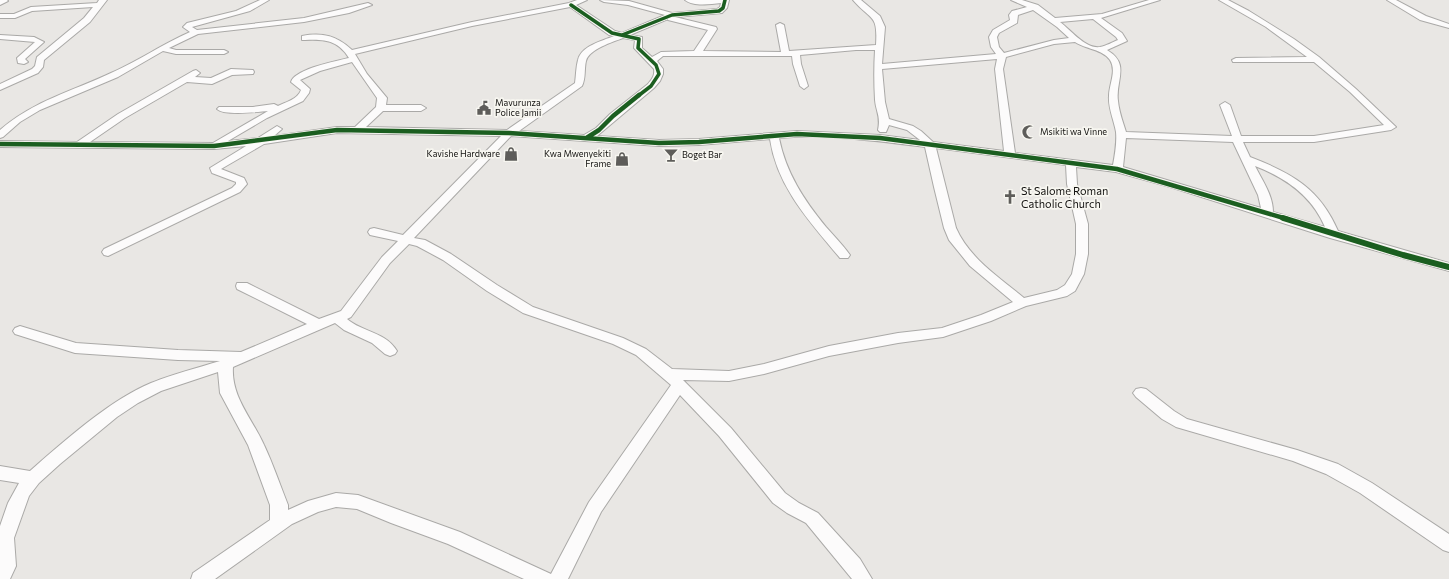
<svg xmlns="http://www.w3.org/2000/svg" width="1449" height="579" viewBox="0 0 1449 579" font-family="Commissioner,sans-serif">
  <rect width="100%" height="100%" fill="#e9e7e4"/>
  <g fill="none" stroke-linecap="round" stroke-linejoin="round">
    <defs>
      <path id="minor" d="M0,0H7L8,1L0,5Z
        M99,0H107L90,22L44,60L43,67L38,73L0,90V84L32,69L35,66L37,57L84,18L93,7L32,11L15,18H0V14H14L31,7L97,3Z
        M260,0H269L250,11L192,27L197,30L304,18L368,3L372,5L349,13L304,22L198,34L169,48L176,50H224L228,52L224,54H176L163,51L118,77L40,110L20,122L3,137L0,138V130C33,101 73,91 111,73C138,61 163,44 190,32L183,27L187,23L236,11Z
        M577,0H587L576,5L615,31L622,33L665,15L628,5L604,2L600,0L629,1L672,13L717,9L720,7L721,3C710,4 694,7 685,0H729L727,8L722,13L675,17L716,27L717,29L703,51L781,52L776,25L780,23L784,25L789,51L876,45C878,13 871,21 853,0H861L880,16L885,27L882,64L996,54L991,47L989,37L993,30L1010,20L1009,15L1012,11L1027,7L1011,0H1022L1038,5L1055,18L1102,14L1149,0H1160L1101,18L1122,33L1127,41L1107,50C1131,64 1115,81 1118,101C1119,112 1123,122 1126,132L1232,136L1220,105L1225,102L1230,105L1241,136H1314L1384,125L1350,92L1314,62H1233L1232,60L1236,58L1307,57L1266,27L1219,0H1228L1249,11L1294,39L1319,57L1356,89L1396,127L1391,130L1314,142H1243L1250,157C1292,173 1320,189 1338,231L1449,263V271L1330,238L1170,187L1116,172L1076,167L1077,184L1088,224V254L1084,274L1075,291L1067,296L1026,306L991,321L943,337L898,343L829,356L764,374L729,381L683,380L731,428L785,493L799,503L818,513L860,559L872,579H852L806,523L787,513L773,503L719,436L680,395L601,512L568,579H524L448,544L391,523L357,509L336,507L318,512L292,524L215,579H191L193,573L270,520V505L248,445L220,393L218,372L161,391L138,403L117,417L60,464L39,483L29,496L14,538L16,566L10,579H0V526L8,503L19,483L0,480V466L30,471C63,442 110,400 151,383C173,374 197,368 220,361L178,360L75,353L15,334L13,331L15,328L20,326L76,343L178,350L241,352L307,324L237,289L236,286L237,283H247L319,319L341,311L382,257L398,241L370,235L368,232L370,229L374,228L403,235L501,136L337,133L264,144L221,169L244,178L247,184L240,192L108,256L104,255L102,252L104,249L232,188L236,184V182L212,173L210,168L246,146L214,149L0,147V141L77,142L118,114L193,71L196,70L200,73L195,77L211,78L231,69L253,70L254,72L253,74L232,75L212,84L187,82L125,118L90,142L213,143L268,111C258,112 224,116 217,109L219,107H253L274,104L278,106C286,102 298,99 301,90L291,82C295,69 336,61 349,58C338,40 324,39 305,40H302V36C323,32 337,36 352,50L472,22L569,3ZM570,7L609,35L614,36C602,41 581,46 578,60C576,67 576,76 575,83L507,130L366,127L383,111H421L426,108L421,105H386L387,98L367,74L355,54L472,26ZM1033,10L1057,27L1069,38L1054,40L1004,53L999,47L997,37L999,33L1017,23L1018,15ZM668,19V20L708,30L694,51L661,52L652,57L642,48V37L630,35ZM1093,19L1116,37L1118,40C1113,42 1106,46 1100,47C1085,49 1071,30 1060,22ZM623,38L635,40L634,48L654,69C655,76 652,79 648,84L610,114L596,128L584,135L519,131L582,86C586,78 584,69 586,61C589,49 613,42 623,38ZM1075,42C1085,49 1102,49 1110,60C1117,71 1109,84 1109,96C1108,108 1114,120 1116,132C1117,143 1115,154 1113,165L1015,153L1003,69L1006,57L1054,44ZM856,50H875C874,66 874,83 875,100C876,112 881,116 878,130L880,132H886L889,125L907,130L920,140L880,135L797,131L699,139L659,140L597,136L654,88L660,81L663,74V69L657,61L663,56H792L793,64L800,86L804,89L808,86L801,64L800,55ZM997,59L995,69L1004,151L933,142L921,131L913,126L889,119L885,102L882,69ZM352,62L377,98L376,107L355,127H337L274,136L282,129L277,126L258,138L228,141L267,118L303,101L309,93L310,89L300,80L320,71ZM511,136L659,146L699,145L770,139C777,187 810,222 840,258H848L850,255C843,245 834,236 826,227C804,200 786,173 779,138C828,134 878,141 925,147L934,187L944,228L949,240L970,266L1013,302L981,315L942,328L898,333L829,346L764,364L729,371L672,369L646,349L623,338L533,307L497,285L451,254L425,240L414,238ZM1126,138L1233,142L1258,195L1261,208L1123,167ZM936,148L1066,165L1067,184L1076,224V254L1072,274L1065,285L1057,290L1024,298C1000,278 969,258 956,228ZM1255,166C1286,178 1312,196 1325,227L1273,212C1273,195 1262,180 1255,166ZM409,244L417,246L443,260L487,291L523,313L613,344L636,355L671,385L589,502L551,574L460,532L358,495L336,493L308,501L288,510V505C280,485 273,464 264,445C252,418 231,397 233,367L335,323L344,330L372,343L385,354L390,356L395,354L397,351C386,332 362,332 347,319L351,317L390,263Z
        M1387,0H1396L1426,16L1449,24V28L1420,20Z
        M0,35L34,37L44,42L25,59L28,62L24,64L18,63L17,58L35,42L0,39Z
        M1141,388L1146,389L1174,411L1187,419L1297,450L1338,464L1372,483L1449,534V552L1443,550L1360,493L1326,474L1293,461L1176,427L1162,419L1136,397L1133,393L1136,389Z"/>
    </defs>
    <use href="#minor" stroke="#aaa9a7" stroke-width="2"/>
    <use href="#minor" fill="#fcfbfb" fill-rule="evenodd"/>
    <defs>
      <path id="cycleway-far2" d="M571,5L612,33L639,39L638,48L656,65L659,74L651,86L638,96
        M622,35L672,15L719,11L723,8L725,0"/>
      <path id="cycleway-far1" d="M588,137L599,130L613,116L639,95
        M0,144L214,146L337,130L509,133L659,143L699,142L797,134L880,138L1117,169L1287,219"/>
      <path id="cycleway" d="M1283,218L1403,255L1449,267"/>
    </defs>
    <use href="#cycleway-far2" stroke="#f7f6f0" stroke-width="5"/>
    <use href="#cycleway-far1" stroke="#f7f6f0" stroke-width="6"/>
    <use href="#cycleway" stroke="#f7f6f0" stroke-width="8"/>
    <use href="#cycleway-far2" stroke="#1b5e20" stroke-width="3.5"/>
    <use href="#cycleway-far1" stroke="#1b5e20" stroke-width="4.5"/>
    <use href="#cycleway" stroke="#1b5e20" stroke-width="6"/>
  </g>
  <defs>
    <symbol id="civic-bare" viewBox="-9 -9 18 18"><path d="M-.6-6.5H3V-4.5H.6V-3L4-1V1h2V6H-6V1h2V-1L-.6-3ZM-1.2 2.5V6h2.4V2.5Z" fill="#5e5d5a" stroke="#f7f6f0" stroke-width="2.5" paint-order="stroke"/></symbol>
    <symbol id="mosque-bare" viewBox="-9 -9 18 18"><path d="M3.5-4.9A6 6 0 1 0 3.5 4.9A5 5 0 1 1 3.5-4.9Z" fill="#5e5d5a" stroke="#f7f6f0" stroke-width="2.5" paint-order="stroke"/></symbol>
    <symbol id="shop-bare" viewBox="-9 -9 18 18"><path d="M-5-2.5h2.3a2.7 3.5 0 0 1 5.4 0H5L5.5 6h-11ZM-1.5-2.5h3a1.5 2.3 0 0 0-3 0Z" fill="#5e5d5a" stroke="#f7f6f0" stroke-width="2.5" paint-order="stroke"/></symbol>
    <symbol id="bar-bare" viewBox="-9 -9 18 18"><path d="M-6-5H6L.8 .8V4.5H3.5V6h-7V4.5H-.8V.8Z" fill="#5e5d5a" stroke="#f7f6f0" stroke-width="2.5" paint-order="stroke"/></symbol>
    <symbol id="church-bare" viewBox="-9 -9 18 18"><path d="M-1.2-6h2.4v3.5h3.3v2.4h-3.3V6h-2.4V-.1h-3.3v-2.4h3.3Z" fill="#5e5d5a" stroke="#f7f6f0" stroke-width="2.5" paint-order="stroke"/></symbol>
  </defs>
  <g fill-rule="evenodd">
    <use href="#civic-bare" x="474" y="98" width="20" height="20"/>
    <use href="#mosque-bare" x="1019" y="122" width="20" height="20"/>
    <use href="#shop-bare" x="501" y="144" width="20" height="20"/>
    <use href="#bar-bare" x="661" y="145" width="20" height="20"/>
    <use href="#shop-bare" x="612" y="149" width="20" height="20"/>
    <use href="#church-bare" x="1000" y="187" width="20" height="20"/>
  </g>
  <g text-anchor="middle" stroke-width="3.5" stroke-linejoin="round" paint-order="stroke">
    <g font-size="9" fill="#131210" stroke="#f7f6f0" text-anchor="start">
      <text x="495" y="106">Mavurunza<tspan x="495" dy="10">Police Jamii</tspan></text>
      <text x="1040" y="135">Msikiti wa Vinne</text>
      <text x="500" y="157" text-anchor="end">Kavishe Hardware</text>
      <text x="611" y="157" text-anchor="end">Kwa Mwenyekiti<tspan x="611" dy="10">Frame</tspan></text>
      <text x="682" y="158">Boget Bar</text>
    </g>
    <g font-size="11" fill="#131210" stroke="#f7f6f0" text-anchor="start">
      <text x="1021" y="195">St Salome Roman<tspan x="1021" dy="13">Catholic Church</tspan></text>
    </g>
  </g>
</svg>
